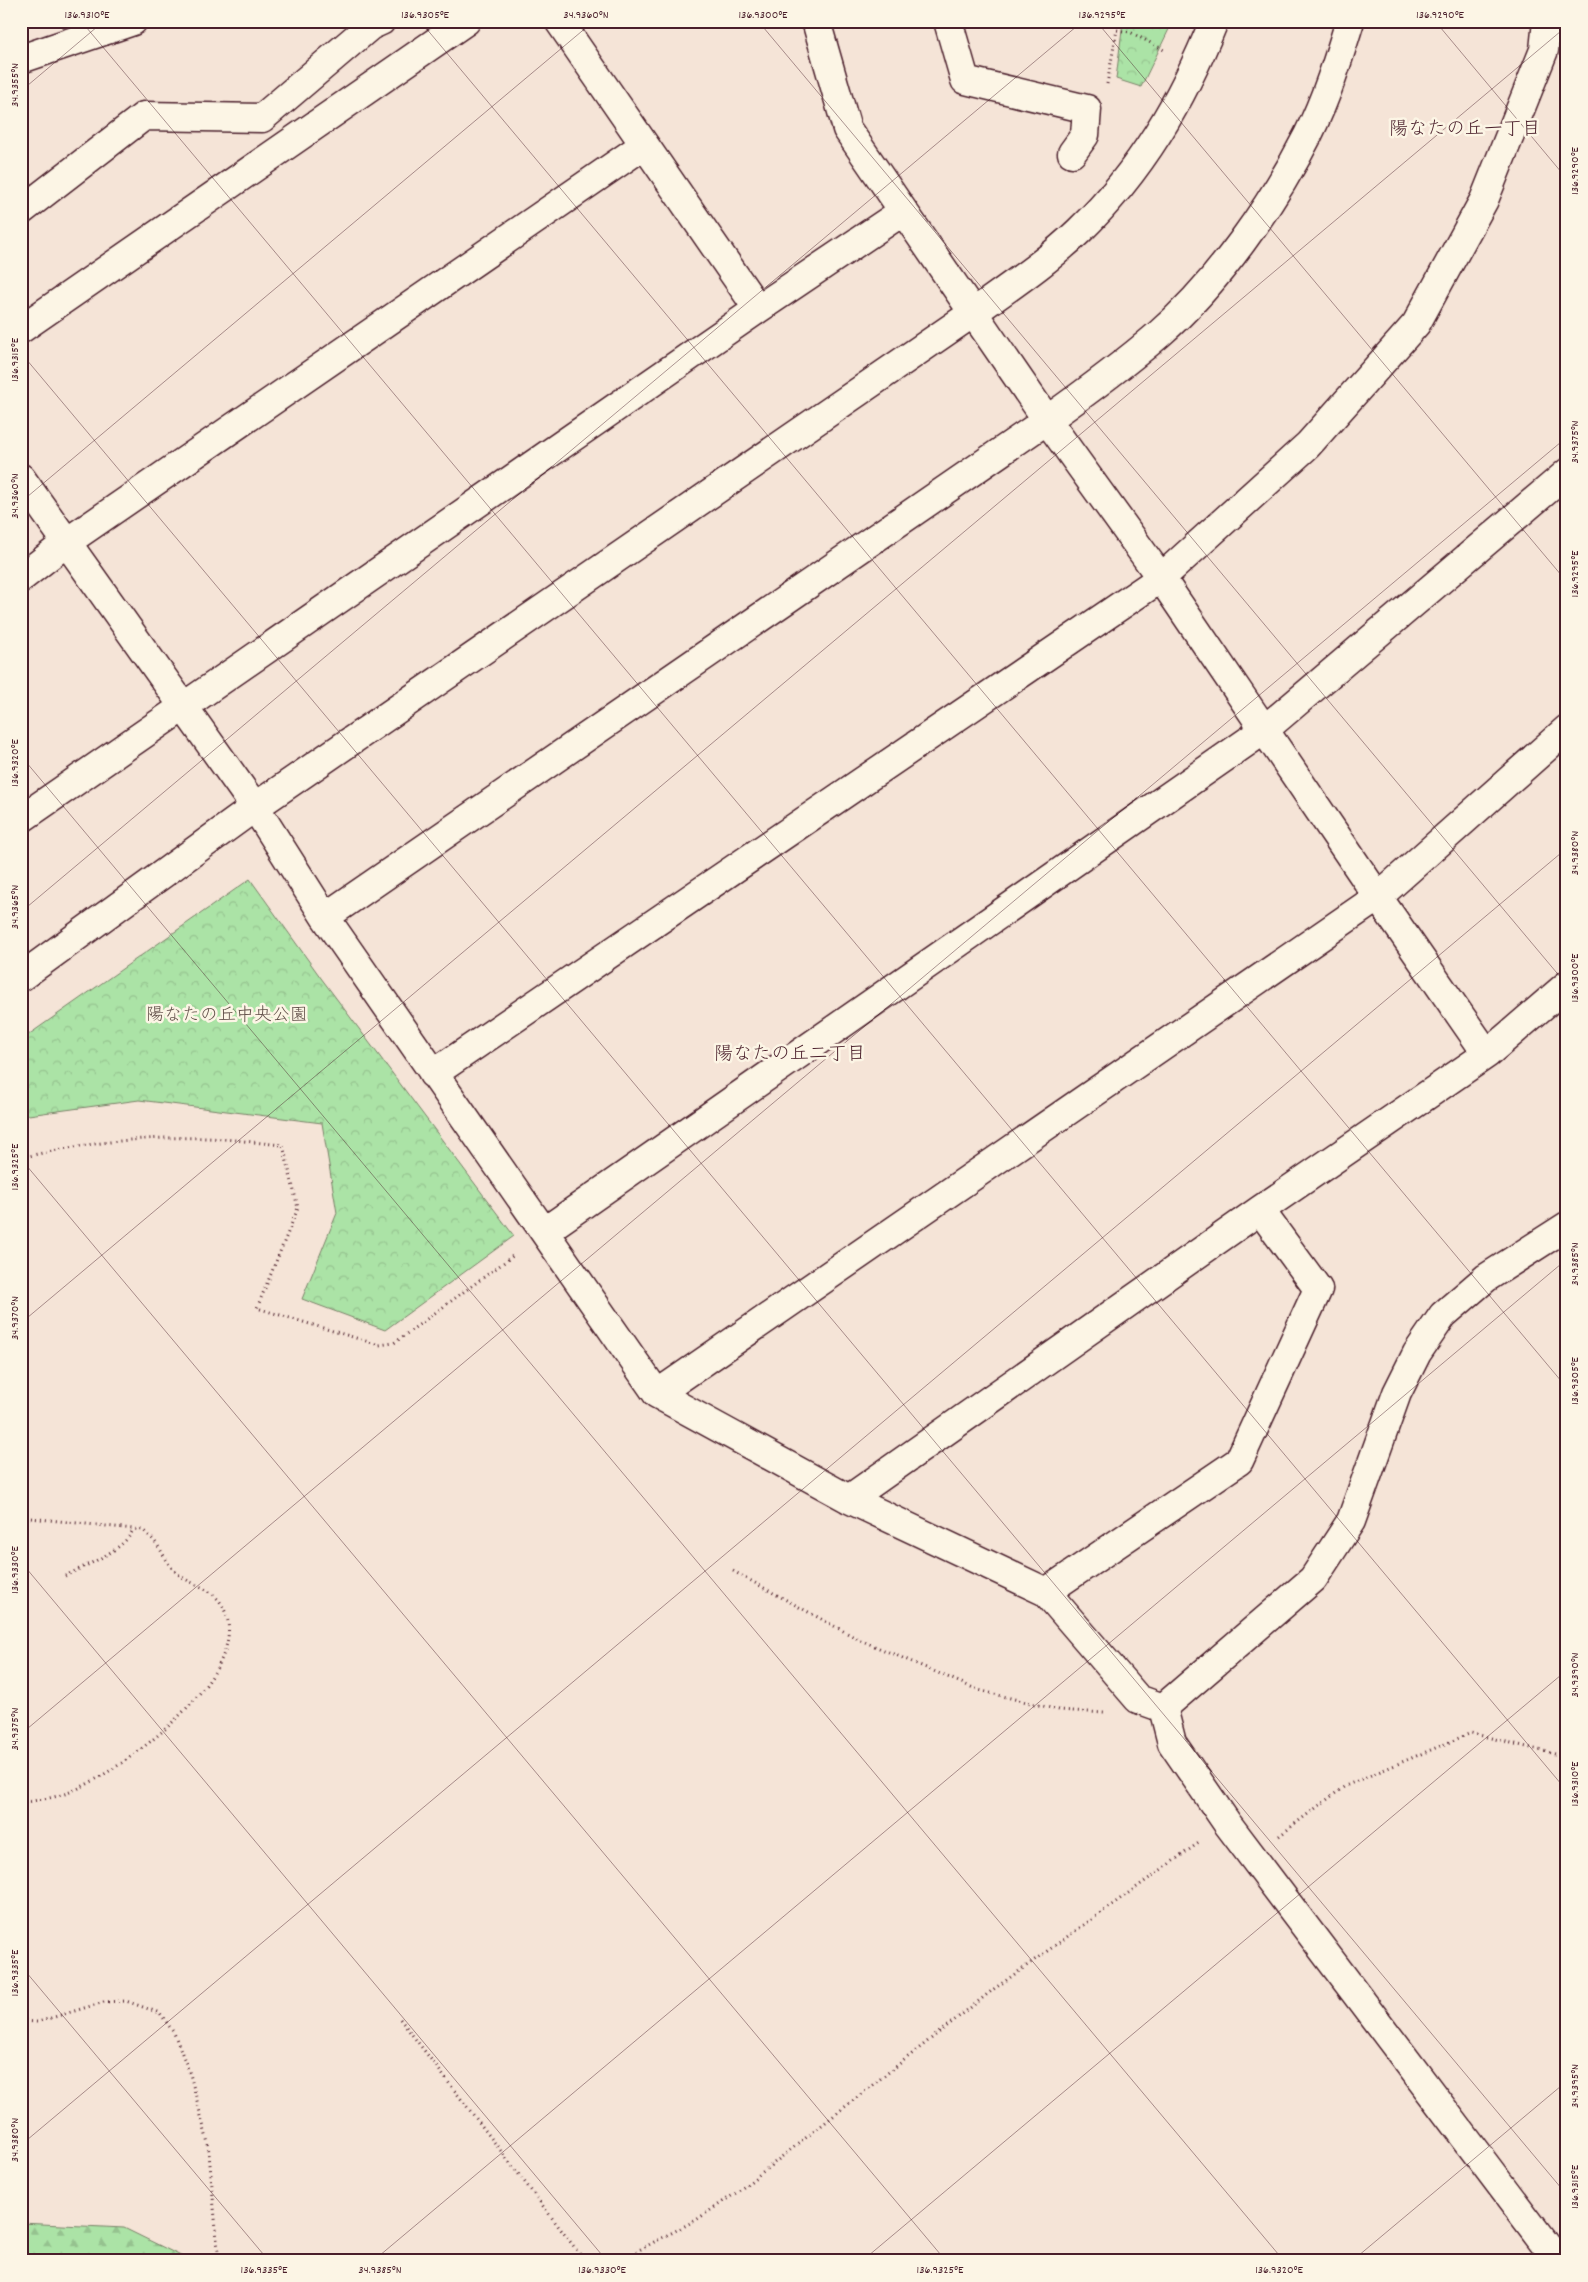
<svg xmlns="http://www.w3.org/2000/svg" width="1588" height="2282" viewBox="0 0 1588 2282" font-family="Dekko,'Klee One',sans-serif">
  <defs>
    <pattern id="forest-firs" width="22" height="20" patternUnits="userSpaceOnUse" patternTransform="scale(1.25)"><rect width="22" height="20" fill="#abe3a6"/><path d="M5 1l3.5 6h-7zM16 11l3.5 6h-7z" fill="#95c28f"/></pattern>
    <pattern id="park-crowns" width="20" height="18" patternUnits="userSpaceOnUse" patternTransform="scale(1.25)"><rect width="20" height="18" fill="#abe3a6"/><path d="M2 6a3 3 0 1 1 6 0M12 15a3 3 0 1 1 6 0" fill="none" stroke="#95c28f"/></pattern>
  </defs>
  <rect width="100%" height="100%" fill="#f5e4d7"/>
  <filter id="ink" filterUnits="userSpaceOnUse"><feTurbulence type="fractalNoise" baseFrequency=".02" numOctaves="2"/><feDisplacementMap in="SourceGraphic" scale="10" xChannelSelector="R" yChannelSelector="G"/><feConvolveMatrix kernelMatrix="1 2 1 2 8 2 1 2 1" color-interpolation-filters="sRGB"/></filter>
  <g filter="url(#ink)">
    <path fill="url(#forest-firs)" stroke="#7a8168" d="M21,2223L124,2228L191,2261H21Z"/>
    <path fill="url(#park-crowns)" stroke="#7a8168" d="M1123,21H1173L1141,87L1116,79Z
      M250,879L321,978L514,1236L385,1330L302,1299L337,1213L322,1123L139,1100L21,1116V1040Z"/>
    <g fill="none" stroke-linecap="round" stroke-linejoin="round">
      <defs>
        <path id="minor" d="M559,21L758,309
          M816,21L847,129L1047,420L1161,578L1378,897L1487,1054
          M948,21L965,80L1087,109L1085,135L1072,153
          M21,59L133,21
          M21,211L144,116L262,118L370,26L381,21
          M973,313C1009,287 1047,262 1079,231C1141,171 1182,101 1214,21
          M21,329L466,21
          M21,478L255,807L325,917L657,1394L849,1499L1046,1592L1138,1699L1163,1708
          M21,578L67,542L644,145
          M21,819L758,309L902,212
          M325,917L1047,420C1085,393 1123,365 1158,335C1217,284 1273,204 1308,135C1326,99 1338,60 1350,21
          M433,1074L1161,578L1308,445L1416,324L1484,200L1544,50L1547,21
          M545,1231L1264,730L1567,473
          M657,1394L1378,897L1567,729
          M849,1499L1260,1210L1487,1054L1567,985
          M1046,1592L1239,1461L1318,1289L1260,1210
          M1558,2261L1227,1823L1172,1743L1163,1708L1313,1579L1351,1521L1397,1393L1417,1353L1443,1315L1486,1278L1567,1226"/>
        <path id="tertiary" d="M21,977L255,807L973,313"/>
      </defs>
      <use href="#minor" stroke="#4a1f2b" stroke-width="31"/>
      <use href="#tertiary" stroke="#4a1f2b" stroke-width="31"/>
      <path stroke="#4a1f2b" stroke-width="3" stroke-dasharray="1 4" stroke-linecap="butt" d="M1107,84L1117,30L1130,32L1164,50
        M21,1158C81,1143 145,1136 207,1138C232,1139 258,1143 283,1145L298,1208L257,1308L379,1345L394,1343L514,1255
        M21,1517L143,1530C147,1534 152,1538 156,1543C164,1554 167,1565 178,1574C195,1588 217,1587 226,1614C248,1678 121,1772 70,1792C55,1798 37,1800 21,1803
        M733,1571L858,1639L978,1690L1059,1710L1104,1713
        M65,1576C84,1566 127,1549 133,1529
        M1279,1836L1345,1786L1471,1733L1567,1757
        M400,2019L585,2261
        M21,2021L38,2022L104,2002L126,2001L160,2013L174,2033L190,2074L208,2143L219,2261
        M618,2261L696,2220L736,2193L994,1989L1200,1842"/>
      <use href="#minor" stroke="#fcf5e5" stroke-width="28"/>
      <use href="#tertiary" stroke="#fcf5e5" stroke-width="28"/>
    </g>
  </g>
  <path fill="none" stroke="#4a1f2b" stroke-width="1" stroke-opacity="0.45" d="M81,21L1567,1791M420,21L1567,1388M758,21L1567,985M1096,21L1567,582M1435,21L1567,179M21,91L104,21M21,353L1567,2195M21,502L594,21M21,756L1284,2261M21,912L1083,21M21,1159L946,2261M21,1323L1567,26M21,1562L607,2261M21,1734L1567,437M21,1966L269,2261M21,2145L1567,848M373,2261L1567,1259M862,2261L1567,1670M1352,2261L1567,2081"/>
  <g text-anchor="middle" stroke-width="5" stroke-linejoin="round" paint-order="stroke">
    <g font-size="18" fill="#62504a" stroke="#fcf5e5">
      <text x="227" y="1020">陽なたの丘中央公園</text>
    </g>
    <g font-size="19" fill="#4a1f2b" stroke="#fcf5e5">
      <text x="1465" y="134">陽なたの丘一丁目</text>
      <text x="790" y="1059">陽なたの丘二丁目</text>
    </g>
  </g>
  <rect width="1588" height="2282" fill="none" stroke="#fcf5e5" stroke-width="55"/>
  <rect x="28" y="28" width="1532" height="2226" fill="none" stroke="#4a1f2b" stroke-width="2"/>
  <g font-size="12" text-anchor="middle" fill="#4a1f2b">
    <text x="87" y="18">136.9310°E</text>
    <text x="425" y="18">136.9305°E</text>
    <text x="586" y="18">34.9360°N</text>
    <text x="763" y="18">136.9300°E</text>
    <text x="1102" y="18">136.9295°E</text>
    <text x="1440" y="18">136.9290°E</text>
    <text transform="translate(14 85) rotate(-90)" y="4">34.9355°N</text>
    <text transform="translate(1574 171) rotate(-90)" y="4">136.9290°E</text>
    <text transform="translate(14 360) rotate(-90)" y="4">136.9315°E</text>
    <text transform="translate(1574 442) rotate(-90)" y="4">34.9375°N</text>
    <text transform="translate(14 496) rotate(-90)" y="4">34.9360°N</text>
    <text transform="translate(1574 574) rotate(-90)" y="4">136.9295°E</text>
    <text transform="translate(14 763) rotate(-90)" y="4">136.9320°E</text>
    <text transform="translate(1574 853) rotate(-90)" y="4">34.9380°N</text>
    <text transform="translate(14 907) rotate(-90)" y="4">34.9365°N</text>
    <text transform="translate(1574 978) rotate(-90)" y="4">136.9300°E</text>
    <text transform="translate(14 1167) rotate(-90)" y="4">136.9325°E</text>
    <text transform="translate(1574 1264) rotate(-90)" y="4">34.9385°N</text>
    <text transform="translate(14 1318) rotate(-90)" y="4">34.9370°N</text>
    <text transform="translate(1574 1381) rotate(-90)" y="4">136.9305°E</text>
    <text transform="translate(14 1570) rotate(-90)" y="4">136.9330°E</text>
    <text transform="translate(1574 1675) rotate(-90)" y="4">34.9390°N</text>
    <text transform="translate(14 1729) rotate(-90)" y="4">34.9375°N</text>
    <text transform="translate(1574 1784) rotate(-90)" y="4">136.9310°E</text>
    <text transform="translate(14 1973) rotate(-90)" y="4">136.9335°E</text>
    <text transform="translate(1574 2086) rotate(-90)" y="4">34.9395°N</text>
    <text transform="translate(14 2140) rotate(-90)" y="4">34.9380°N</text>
    <text transform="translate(1574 2187) rotate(-90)" y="4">136.9315°E</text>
    <text x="264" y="2273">136.9335°E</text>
    <text x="380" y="2273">34.9385°N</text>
    <text x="602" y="2273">136.9330°E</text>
    <text x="940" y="2273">136.9325°E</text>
    <text x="1279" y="2273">136.9320°E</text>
  </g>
</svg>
